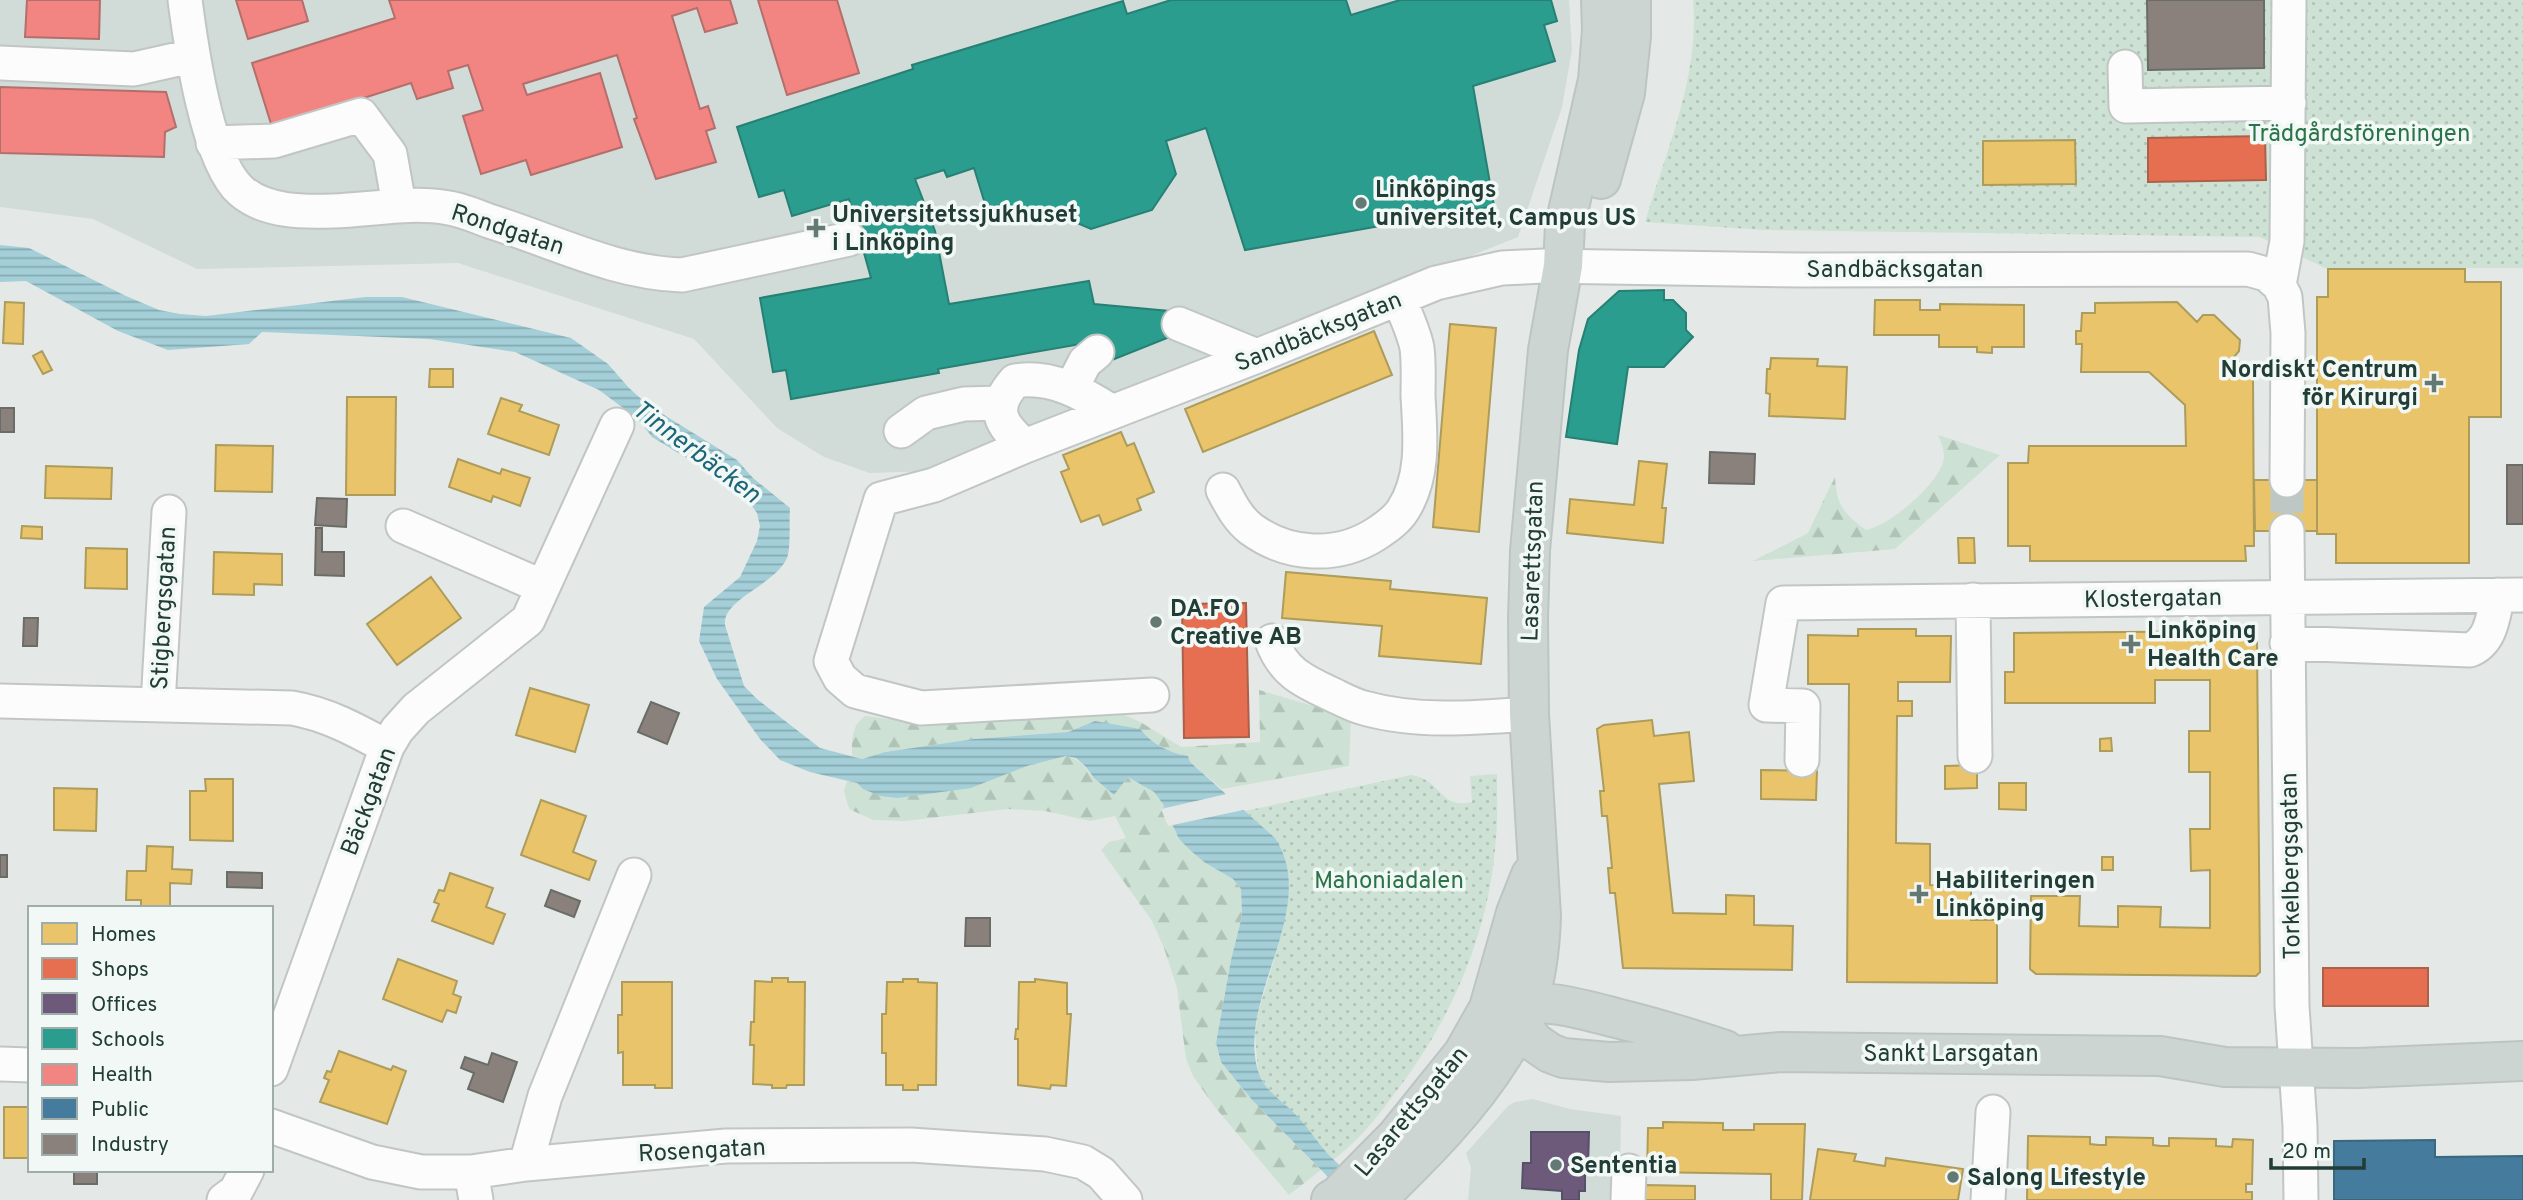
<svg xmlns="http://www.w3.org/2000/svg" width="2523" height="1200" viewBox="0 0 2523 1200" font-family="Overpass,sans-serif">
  <defs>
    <pattern id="forest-firs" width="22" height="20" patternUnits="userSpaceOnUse" patternTransform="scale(1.75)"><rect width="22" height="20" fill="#cde2d4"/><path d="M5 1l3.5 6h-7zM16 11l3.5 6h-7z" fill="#b0c3b7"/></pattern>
    <pattern id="park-dots" width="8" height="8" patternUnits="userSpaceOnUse" patternTransform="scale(1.75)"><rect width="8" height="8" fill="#cde2d4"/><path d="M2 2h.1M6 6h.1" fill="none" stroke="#b0c3b7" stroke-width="1.8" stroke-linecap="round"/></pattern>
    <pattern id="water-rules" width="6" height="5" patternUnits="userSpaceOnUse" patternTransform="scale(1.75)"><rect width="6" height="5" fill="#a4cfd8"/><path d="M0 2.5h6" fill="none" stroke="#85a9b0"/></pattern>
  </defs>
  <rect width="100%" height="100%" fill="#e4e9e7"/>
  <path fill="#d1dbd7" d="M0,0H1569L1572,50L1562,107L1518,237L933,471L870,473L824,457L777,428L694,339L458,263L197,269L93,219L0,207Z
    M1533,1099L1570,1109L1621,1116L1620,1170L1614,1200H1468L1471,1168L1466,1153L1508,1106L1515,1102Z"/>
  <path fill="url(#forest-firs)" d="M1938,435L2000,455L1895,549L1753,561L1808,533L1835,476C1836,505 1844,514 1866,530C1889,526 1942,482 1944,457C1944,449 1941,442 1938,435Z
    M1259,690L1351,717L1349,766L1222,789L1190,762L1188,756L1170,752L1146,737L1095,721L1068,732L974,739L885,752L862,759L852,756C852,740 851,726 865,716L914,722L1121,713L1142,723L1181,747L1260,742Z
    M1066,756C1082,759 1084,768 1094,778C1100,784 1108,789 1114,794L1128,777L1154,792L1163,804L1179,839L1191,851L1204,862L1233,879L1241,889L1242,916L1231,960L1216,1043L1221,1061L1253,1101L1321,1170L1289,1195L1214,1106L1193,1076L1186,1059L1177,988L1164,948L1152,921L1101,850L1109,842L1126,838L1115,816L1090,821L1045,811L1007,809L905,821L873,820L849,809L844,791L847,781L857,783L863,789L1027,766Z"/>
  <path fill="url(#park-dots)" d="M1693,0H2523V268H2325L2260,237L1764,230L1645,222C1666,151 1700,75 1693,0Z
    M1497,774C1497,795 1498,817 1496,838C1490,930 1453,1017 1398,1089C1379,1115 1359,1141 1333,1160L1296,1115L1267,1088L1258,1073L1255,1034L1259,1009L1274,960L1275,838L1245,811L1411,775C1442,779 1439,810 1472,802L1470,776Z"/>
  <path fill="url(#water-rules)" d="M0,245L29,248L126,296L159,310L180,314L206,316L365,297H402L571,338L608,364L629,388L648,405L737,460L753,478L790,508C789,521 791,548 787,558C774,586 722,599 725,625L744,686L757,699L820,748L862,759L885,752L974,739L1068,732L1095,721L1140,729C1152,744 1169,753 1188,756L1190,762L1275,838C1321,908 1236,997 1258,1071C1264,1091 1283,1101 1296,1115C1310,1129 1320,1147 1334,1160C1349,1175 1368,1187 1384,1200L1335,1184L1253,1101L1221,1062L1216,1043L1231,960L1242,916L1241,889L1233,879L1204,862L1191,851L1179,839L1163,804L1154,792L1128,777L1114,795L1094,778L1086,767L1076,758L1066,756L1027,766L971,788L898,798L880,796L863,789L857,783L810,772L780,760L760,739L717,679L699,641L704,607L740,577L757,541L760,526L757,513L741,491L652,437L638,419L599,390L515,352L429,339L262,332L249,344L168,350L118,331L26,281L0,282Z"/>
  <path fill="#e4e9e7" d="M1231,793L1248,809L1168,826L1161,809Z"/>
  <path fill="#e9c46a" stroke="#ad9c5a" stroke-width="2" d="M2075,140L2076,184L1983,185V141Z
    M2328,269H2465V282H2501V417H2469V563H2336V534H2317V297H2328Z
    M1875,300H1920V310H1940V304L2024,305V347H1992V353L1977,352V347H1939V335H1874Z
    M5,302L24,303L23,344L3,343Z
    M2177,302L2197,322L2203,315H2214L2240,340L2239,351L2234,357L2253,376L2254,546H2245L2246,561H2030V546H2008V463H2028L2029,446H2186L2185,405L2149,372H2081L2082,344H2076V331H2081L2082,313H2095V303Z
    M1450,324L1496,328L1479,532L1433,527Z
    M1374,331L1392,375L1203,452L1185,409Z
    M42,351L52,370L43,374L33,356Z
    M1771,358L1818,359L1817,366L1847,367L1845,419L1769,416L1770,394L1766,393L1767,369H1770Z
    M430,369H453V387H429Z
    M347,397H396L395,495H346Z
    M501,398L522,405L519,411L559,425L549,455L488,434Z
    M1121,432L1127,446L1134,443L1154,492L1137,499L1141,510L1103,525L1099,515L1081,522L1061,472L1069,469L1063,455Z
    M216,445L273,446L272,492L215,491Z
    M458,459L500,474L502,469L530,478L520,506L493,496L491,502L449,487Z
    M1639,461L1667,464L1662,508H1666L1663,543L1567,533L1570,499L1634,505Z
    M46,466L112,468L111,499L45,498Z
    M2254,480H2317V531H2255Z
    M22,526L42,527V539L21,538Z
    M1958,538H1974L1975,563H1959Z
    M86,548L127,549V589L85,588Z
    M214,552L282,554V585L254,584V595L213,594Z
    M1286,572L1391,581L1390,589L1487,598L1481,664L1379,656L1382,626L1282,618Z
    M431,577L461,618L397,665L367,624Z
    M1858,629H1916V636H1951L1950,682H1898V701H1912V716H1897L1896,843L1930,844V885L1971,886V920H1997V983L1847,982L1849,684H1808V635L1858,636Z
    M2246,631L2257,642L2260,972L2256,976L2036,974L2030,969L2031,896H2080L2079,926L2118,927V906L2161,907L2160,927L2210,928V870L2191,871L2190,829H2210V772H2189V731H2210V680H2155V703H2005V672H2014V633Z
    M530,688L589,705L575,752L516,735Z
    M1652,720L1654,736L1689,732L1694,781L1659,784L1673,913L1726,914V895L1754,896V925L1793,926L1792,970L1623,968L1615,893H1610L1608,868H1612L1607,816H1602L1600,791H1604L1597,729L1604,725Z
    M2111,738L2112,751H2100V739Z
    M1977,765V788L1945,789V766Z
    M1761,770L1817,771L1816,800L1761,799Z
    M205,779H233V841L190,840V791H206Z
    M1999,783H2026V810L1999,809Z
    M54,788L97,789L96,831L54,830Z
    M541,800L586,816L573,852L596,861L589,880L521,855Z
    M147,846L173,847L172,869L192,870L191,884L170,883V908H141V900H126L127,871H146Z
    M2102,857H2113V870H2102Z
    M450,873L493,888L486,907L505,914L493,944L432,921L439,904L434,902L439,890L444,891Z
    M398,959L457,981L453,994L461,997L456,1013L447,1010L442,1022L383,999Z
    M772,978H788V982H805L804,1085H787L786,1088H772V1085L753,1084L754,1045H750L751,1022H754L755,981L772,982Z
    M903,979H918V982L937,983L936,1085H918V1090H903V1085H886V1053H882V1014H886L887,982H903Z
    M1035,979L1067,983V1014H1071L1066,1086L1051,1085L1050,1089L1018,1085V1039H1015L1016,1029H1018L1019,982H1035Z
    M622,982H672V1088H655V1085H623V1052L618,1053V1015H622Z
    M339,1051L391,1070L393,1066L406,1071L387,1124L320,1102L329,1080L324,1078L327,1071L331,1072Z
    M4,1107H30V1158H4Z
    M1663,1122L1723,1123V1130H1754V1124H1805L1802,1200H1771V1174L1647,1172L1648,1128H1663Z
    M2028,1136L2090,1137V1144L2099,1145H2106V1137L2153,1138V1145L2161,1146H2169V1138L2216,1139V1146L2232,1147L2233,1139L2253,1140L2252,1184H2246V1192H2252V1200H2027Z
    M1818,1149L1856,1154L1854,1161L1885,1166L1886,1158L1963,1169L1958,1200H1810Z
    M1645,1185L1695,1186V1200H1645Z"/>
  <path fill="#e76f51" stroke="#ac6049" stroke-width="2" d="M2265,136L2266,180L2148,182V138Z
    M1246,603L1249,737L1184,738L1182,604Z
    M2323,968H2428V1006H2323Z"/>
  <path fill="#6d597a" stroke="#565166" stroke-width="2" d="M1531,1132H1589L1588,1167H1585V1191H1579V1200H1562V1191L1522,1188L1523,1163H1531Z"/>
  <path fill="#2a9d8f" stroke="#278074" stroke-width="2" d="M1171,0H1346L1351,15L1400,0H1551L1557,21L1544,25L1555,61L1473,86L1494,206L1456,213V217L1443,219L1442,215L1245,250L1206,128L1166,141L1176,174L1152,210L1091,229L1054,213L1026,223L986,207L974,168L947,177L944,170L915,179L935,231L949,304L1089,281L1094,304L1180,312L1177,334L1102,364L1092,342L938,369L939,373L791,399L786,370L773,372L760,298L871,278L849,199L792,216L784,190L759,197L737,127L913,69L912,65L1123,1L1127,14Z
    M1664,290V300H1673L1686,313V330L1693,337L1664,367H1628L1617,444L1566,437L1579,350L1588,319L1619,291Z"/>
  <path fill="#f28482" stroke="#b36f6b" stroke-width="2" d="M27,0H100L99,39L25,37Z
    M236,0H302L308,21L248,39Z
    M389,0H730L737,23L705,32L697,8L672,16L700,109L708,106L715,128L706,131L716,162L656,179L634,119L637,118L617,55L523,84L527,95L600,73L622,147L531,175L526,160L481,174L463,116L483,110L468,65L448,71L453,88L417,99L411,83L272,127L252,63L395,18Z
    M758,0H837L859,73L787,95Z
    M0,87L166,92L176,127L165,132L164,157L0,153Z"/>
  <path fill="#457b9d" stroke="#3a687e" stroke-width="2" d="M2435,1140V1157L2523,1156V1200H2334V1141Z"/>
  <path fill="#8a817c" stroke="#6a6d67" stroke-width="2" d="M2147,0H2264V68L2148,70Z
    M0,408H14V432H0Z
    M1710,452L1755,454L1754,484L1709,483Z
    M2507,465H2523V524H2507Z
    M317,498L347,499L346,527L315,525Z
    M316,528H322V552H344V576L315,575Z
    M24,618H38L37,646H23Z
    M651,702L679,713L667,744L638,732Z
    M0,855H7V877H0Z
    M227,872L262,873V888L227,887Z
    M551,890L580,901L574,917L545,906Z
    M966,918H990V946H965Z
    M492,1053L517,1062L503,1102L468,1089L474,1073L461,1068L465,1057L488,1065Z
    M74,1170H97V1184H74Z"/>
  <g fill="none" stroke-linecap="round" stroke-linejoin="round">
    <path stroke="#bdc7c4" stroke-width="33" stroke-dasharray="33 17" stroke-linecap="butt" d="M2287,480V531"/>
    <defs>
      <path id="minor" d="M185,0C191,46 207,161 241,191C265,212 303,212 332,211C371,210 410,201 449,208C462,210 476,216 489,221C553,241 615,273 682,275L849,239
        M0,63L134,69L192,56
        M2125,67L2126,106L2289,103
        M213,143L274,141L361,115L390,154L399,205
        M2279,285L2287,241L2289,0
        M1179,324L1257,356
        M1071,389L1085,362L1097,352
        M901,431L926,413L964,404L1000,403
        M1025,446C1000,424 990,409 1015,381C1051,375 1083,393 1112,412
        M1223,490C1231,505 1238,519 1251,529C1288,556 1337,559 1376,534C1385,528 1397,520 1403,510C1425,476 1420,434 1418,396C1418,380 1419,364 1417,348C1414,332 1405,314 1399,298
        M403,526L543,587
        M2287,531L2292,1006L2300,1126L2301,1200
        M1973,600L1975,756
        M1272,641C1283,671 1301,680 1329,693C1340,698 1352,705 1364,708C1417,723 1475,718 1529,714
        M2287,643L2470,650C2492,641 2493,615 2498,595
        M1152,695L921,708L855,691L840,678L831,661L881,499L934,485L1025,446L1257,356L1436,283L1502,268L1544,266L1802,270L2248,269L2266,274L2279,285L2285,297L2288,333L2287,480
        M0,701L292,708C327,714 356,730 387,747
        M158,704L169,512
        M1802,760L1803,706L1766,705L1783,603L2523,595
        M0,1064L30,1065
        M271,1069L387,747L397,730L416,709L528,620L617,425
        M271,1126L372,1162L421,1172H471L526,1164L726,1146L911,1145L1045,1154L1083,1162L1101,1173L1125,1200
        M526,1164L545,1096L634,875
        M471,1172L476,1200
        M224,1200L236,1191L247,1170
        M1628,1200L1629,1171
        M1988,1200L1993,1112"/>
      <path id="major" d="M1601,179L1625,93L1631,36V0
        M1505,1005C1544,998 1578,1008 1616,1018C1653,1027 1689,1038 1725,1050
        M1521,1024L1534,1042L1550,1053L1563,1058L1609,1062L1692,1060L1781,1052L2160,1056L2225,1067L2358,1068L2523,1061
        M1331,1200L1339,1195L1397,1136L1463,1054L1489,1008L1516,913L1531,875
        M1376,1200C1422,1155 1469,1109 1503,1054C1509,1043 1518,1033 1522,1021C1535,987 1540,952 1541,916L1529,714L1528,619L1530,551L1548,350L1563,266L1565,225L1598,80L1602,30L1601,0"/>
    </defs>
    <use href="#minor" stroke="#c1c6c4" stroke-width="37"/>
    <use href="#major" stroke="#bcc5c3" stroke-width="42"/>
    <use href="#minor" stroke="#fbfcfb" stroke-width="33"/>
    <use href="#major" stroke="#cdd5d3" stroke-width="38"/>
  </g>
  <g fill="#657974" stroke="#f2f8f5" stroke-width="2.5">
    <circle cx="1361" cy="203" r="7"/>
    <path d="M812.5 217.5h7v7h7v7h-7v7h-7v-7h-7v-7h7z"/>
    <path d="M2430.5 372.5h7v7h7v7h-7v7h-7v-7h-7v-7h7z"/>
    <circle cx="1156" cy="622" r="7"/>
    <path d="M2127.5 633.5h7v7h7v7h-7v7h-7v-7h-7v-7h7z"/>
    <path d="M1915.5 883.5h7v7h7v7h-7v7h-7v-7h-7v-7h7z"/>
    <circle cx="1556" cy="1165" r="7"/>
    <circle cx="1953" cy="1177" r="7"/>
  </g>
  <g text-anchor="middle" stroke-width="7" stroke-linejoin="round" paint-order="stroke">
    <g font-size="24" fill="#2b7449" stroke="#f2f8f5">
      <text x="2359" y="141">Trädgårdsföreningen</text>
      <text x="1389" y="888">Mahoniadalen</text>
    </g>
    <g font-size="24" font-weight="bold" fill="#213d36" stroke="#f2f8f5" text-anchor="start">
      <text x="1375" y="197">Linköpings<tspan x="1375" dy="28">universitet, Campus US</tspan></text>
      <text x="832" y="222">Universitetssjukhuset<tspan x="832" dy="28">i Linköping</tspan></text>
      <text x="2418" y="377" text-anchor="end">Nordiskt Centrum<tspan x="2418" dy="28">för Kirurgi</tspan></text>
      <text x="1170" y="616">DA.FO<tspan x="1170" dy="28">Creative AB</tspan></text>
      <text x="2147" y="638">Linköping<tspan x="2147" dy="28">Health Care</tspan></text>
      <text x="1935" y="888">Habiliteringen<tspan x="1935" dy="28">Linköping</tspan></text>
      <text x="1570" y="1173">Sententia</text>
      <text x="1967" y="1185">Salong Lifestyle</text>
    </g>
    <g font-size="24" fill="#213d36" stroke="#f2f8f5">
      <text transform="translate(508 229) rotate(18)" y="8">Rondgatan</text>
      <text x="1895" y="277">Sandbäcksgatan</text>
      <text transform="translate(1318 331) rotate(-22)" y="8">Sandbäcksgatan</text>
      <text transform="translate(1532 561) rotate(-88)" y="8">Lasarettsgatan</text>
      <text transform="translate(2153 598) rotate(-1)" y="8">Klostergatan</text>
      <text transform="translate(163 608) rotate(-87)" y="8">Stigbergsgatan</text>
      <text transform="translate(368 801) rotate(-69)" y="8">Bäckgatan</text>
      <text transform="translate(2290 866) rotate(-91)" y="8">Torkelbergsgatan</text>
      <text x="1951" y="1061">Sankt Larsgatan</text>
      <text transform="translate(1411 1111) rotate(-50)" y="8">Lasarettsgatan</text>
      <text transform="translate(702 1150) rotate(-3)" y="8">Rosengatan</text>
    </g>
    <g font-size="26" font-style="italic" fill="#1b6679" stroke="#f2f8f5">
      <text transform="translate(697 451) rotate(37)" y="9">Tinnerbäcken</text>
    </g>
  </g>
  <rect x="28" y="906" width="245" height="266" fill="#f2f8f5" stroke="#9eada9" stroke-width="2"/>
  <rect x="42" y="923" width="35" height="21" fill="#e9c46a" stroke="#9eada9" stroke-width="2"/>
  <text x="91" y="941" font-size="21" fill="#213d36">Homes</text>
  <rect x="42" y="958" width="35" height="21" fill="#e76f51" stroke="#9eada9" stroke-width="2"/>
  <text x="91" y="976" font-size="21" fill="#213d36">Shops</text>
  <rect x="42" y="993" width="35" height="21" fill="#6d597a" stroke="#9eada9" stroke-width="2"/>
  <text x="91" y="1011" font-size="21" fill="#213d36">Offices</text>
  <rect x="42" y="1028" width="35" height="21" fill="#2a9d8f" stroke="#9eada9" stroke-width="2"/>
  <text x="91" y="1046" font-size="21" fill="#213d36">Schools</text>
  <rect x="42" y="1064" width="35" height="21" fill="#f28482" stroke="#9eada9" stroke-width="2"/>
  <text x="91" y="1081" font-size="21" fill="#213d36">Health</text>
  <rect x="42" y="1098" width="35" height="21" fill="#457b9d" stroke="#9eada9" stroke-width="2"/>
  <text x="91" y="1116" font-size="21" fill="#213d36">Public</text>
  <rect x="42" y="1134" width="35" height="21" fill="#8a817c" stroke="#9eada9" stroke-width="2"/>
  <text x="91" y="1151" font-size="21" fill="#213d36">Industry</text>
  <path d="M2271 1158v10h93v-10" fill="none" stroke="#213d36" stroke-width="3.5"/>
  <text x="2282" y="1158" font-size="21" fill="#213d36" stroke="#f2f8f5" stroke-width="5" paint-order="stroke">20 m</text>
</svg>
